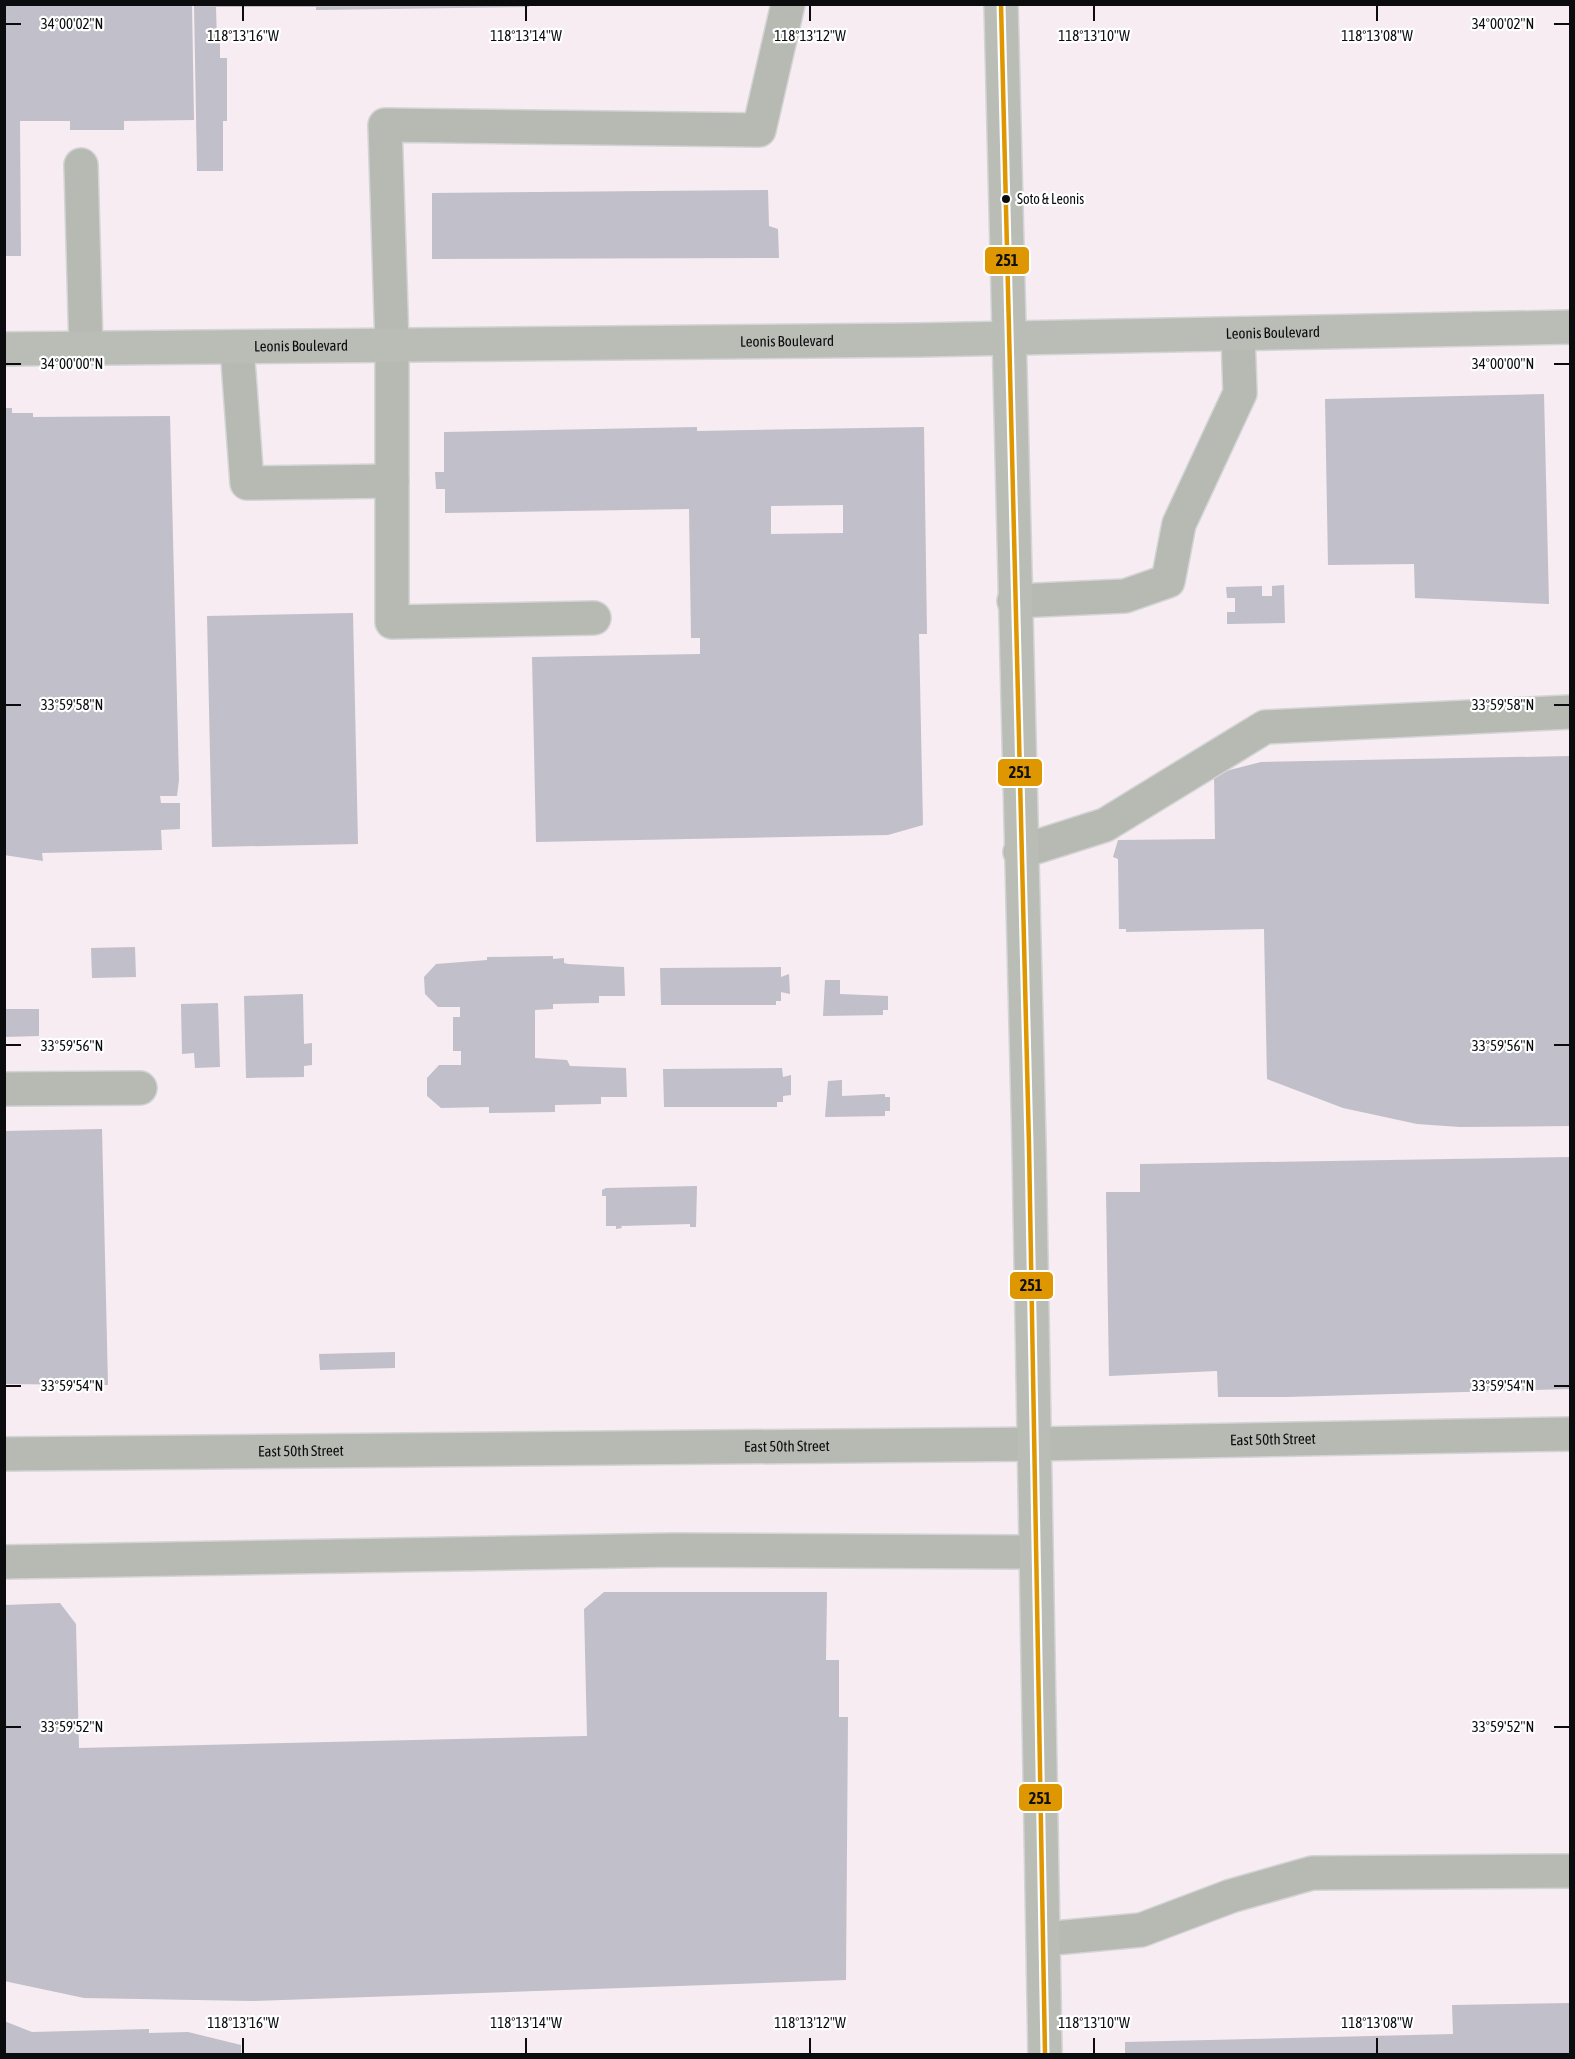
<svg xmlns="http://www.w3.org/2000/svg" width="1575" height="2059" viewBox="0 0 1575 2059" font-family="'Asap Condensed',sans-serif">
  <rect width="100%" height="100%" fill="#f8fafd"/>
  <path fill="#f6ecf1" d="M5,5H1570V2054H5Z"/>
  <path fill="#c0bfca" fill-rule="evenodd" d="M4,4H192L194,120L124,121V130H70V121H20L21,256H4Z
    M194,4H529V7L316,10V7H216L217,43H220V58H227V121H223V171H197Z
    M768,190L769,226L778,229L779,258L432,259V193Z
    M1544,394L1549,604L1415,598L1414,564L1328,565L1325,399Z
    M4,408H12V413H33V417L170,416L179,780L177,796H160L161,803H180V829L161,830L162,850L42,853L43,861L4,855Z
    M697,427V431L924,427L927,634H919L923,825L888,835L536,842L532,657L700,654V638H691L689,509L445,513V489H436L435,472H444V432ZM843,505V533L771,534V506Z
    M1284,585L1285,623L1227,624V612H1235V598H1227L1226,587L1262,586V596H1272V586Z
    M353,613L358,844L212,847L207,616Z
    M1570,756V1126L1460,1127L1417,1124L1343,1108L1267,1079L1264,929L1126,932V929H1119L1118,859L1113,857L1118,840L1215,839L1214,774L1261,762Z
    M135,947L136,977L92,978L91,948Z
    M553,956V959L564,958V963L568,964L624,967L625,996H599V1003L553,1004V1009L535,1010V1058L567,1060L570,1066L626,1068L627,1097H601V1104L555,1105V1112L489,1113V1107L441,1108L427,1096V1078L439,1065H461V1051H453V1017H460V1007H438L425,994L424,977L436,964L487,960V957Z
    M781,967V977L789,974L790,994L781,992V1001H776V1005H661L660,968Z
    M825,980H840V994L888,996V1010H883V1015L823,1016Z
    M303,994L304,1044L312,1043V1065L304,1066V1077L246,1078L244,996Z
    M218,1003L220,1067L195,1068L194,1053L182,1054L181,1004Z
    M4,1009H39V1036L4,1037Z
    M782,1068L783,1077L791,1075V1095L783,1096V1102H777V1107H664L663,1069Z
    M842,1080V1096L885,1094V1097H890V1111H885V1116L825,1117L828,1081Z
    M102,1129L108,1385L4,1384V1131Z
    M1570,1157V1389L1286,1397H1218L1217,1371L1109,1376L1106,1192H1140V1164Z
    M697,1186L696,1227H690V1224L621,1226L622,1228L616,1229V1226H606V1196H602V1190L606,1188Z
    M395,1352V1368L320,1370L319,1354Z
    M604,1592H827L826,1660H839V1717H848L846,1980L252,2001L84,1998L4,1981V1605L60,1603L76,1624L79,1748L587,1736L584,1609Z
    M1570,2003V2054H1125V2042L1453,2034L1452,2005Z
    M4,2021L32,2032L149,2029V2033L188,2032L241,2045V2054H4Z"/>
  <g fill="none" stroke-linecap="round" stroke-linejoin="round">
    <defs>
      <g id="minor">
        <path d="M81,165L86,348"/>
        <path d="M237,347L247,483L392,481"/>
        <path d="M1014,601L1125,596L1168,581L1179,524L1240,393L1238,334"/>
        <path d="M594,618L392,622V345L385,125L759,130L788,4"/>
        <path d="M1020,852L1105,825L1265,727L1570,712"/>
        <path d="M4,1089L140,1088"/>
        <path id="s1" d="M4,1454L1034,1444L1570,1434"/>
        <path d="M4,1562L673,1550L1036,1552"/>
        <path d="M1044,1939L1141,1930L1231,1896L1312,1873L1570,1871"/>
      </g>
      <g id="major">
        <path d="M1001,4L1029,1145L1045,2054"/>
        <path id="s2" d="M4,349L918,340L1570,327"/>
      </g>
    </defs>
    <use href="#minor" stroke="#d3d4d6" stroke-width="36"/>
    <use href="#major" stroke="#d3d4d6" stroke-width="36"/>
    <use href="#minor" stroke="#b7bab2" stroke-width="33"/>
    <use href="#major" stroke="#b9bdb6" stroke-width="33"/>
    <defs>
      <path id="bus-1" d="M1001,4L1029,1145L1045,2054"/>
    </defs>
    <use href="#bus-1" stroke="#fff" stroke-width="9"/>
    <use href="#bus-1" stroke="#df9701" stroke-width="4.5"/>
  </g>
  <path fill="none" stroke="#0a0c0e" stroke-width="2" d="M243,6V21M526,6V21M810,6V21M1094,6V21M1377,6V21M6,24H21M1554,24H1569M6,364H21M1554,364H1569M6,705H21M1554,705H1569M6,1045H21M1554,1045H1569M6,1386H21M1554,1386H1569M6,1727H21M1554,1727H1569M243,2038V2053M526,2038V2053M810,2038V2053M1094,2038V2053M1377,2038V2053"/>
  <circle fill="#0a0c0e" stroke="#fff" stroke-width="2" cx="1006" cy="199" r="5"/>
  <g text-anchor="middle" stroke-width="4.5" stroke-linejoin="round" paint-order="stroke">
    <g font-size="14" fill="#0a0c0e" stroke="#fff" text-anchor="start">
      <text x="1017" y="204">Soto &amp; Leonis</text>
    </g>
    <g font-size="15" fill="#0a0c0e" stroke="#fff">
      <text dy="5" stroke="none"><textPath href="#s2" startOffset="1269">Leonis Boulevard</textPath></text>
      <text dy="5" stroke="none"><textPath href="#s2" startOffset="783">Leonis Boulevard</textPath></text>
      <text dy="5" stroke="none"><textPath href="#s2" startOffset="297">Leonis Boulevard</textPath></text>
      <text dy="5" stroke="none"><textPath href="#s1" startOffset="1269">East 50th Street</textPath></text>
      <text dy="5" stroke="none"><textPath href="#s1" startOffset="783">East 50th Street</textPath></text>
      <text dy="5" stroke="none"><textPath href="#s1" startOffset="297">East 50th Street</textPath></text>
    </g>
  </g>
  <g font-size="15" text-anchor="middle" fill="#0a0c0e" stroke="#fff" stroke-width="4.5" stroke-linejoin="round" paint-order="stroke">
    <text x="72" y="29">34°00'02"N</text>
    <text x="1503" y="29">34°00'02"N</text>
    <text x="243" y="41">118°13'16"W</text>
    <text x="526" y="41">118°13'14"W</text>
    <text x="810" y="41">118°13'12"W</text>
    <text x="1094" y="41">118°13'10"W</text>
    <text x="1377" y="41">118°13'08"W</text>
    <text x="72" y="369">34°00'00"N</text>
    <text x="1503" y="369">34°00'00"N</text>
    <text x="72" y="710">33°59'58"N</text>
    <text x="1503" y="710">33°59'58"N</text>
    <text x="72" y="1051">33°59'56"N</text>
    <text x="1503" y="1051">33°59'56"N</text>
    <text x="72" y="1391">33°59'54"N</text>
    <text x="1503" y="1391">33°59'54"N</text>
    <text x="72" y="1732">33°59'52"N</text>
    <text x="1503" y="1732">33°59'52"N</text>
    <text x="243" y="2028">118°13'16"W</text>
    <text x="526" y="2028">118°13'14"W</text>
    <text x="810" y="2028">118°13'12"W</text>
    <text x="1094" y="2028">118°13'10"W</text>
    <text x="1377" y="2028">118°13'08"W</text>
  </g>
  <g stroke="#fff" stroke-width="2">
    <rect x="984" y="246" width="46" height="29" rx="6" fill="#df9701"/>
    <rect x="997" y="758" width="46" height="29" rx="6" fill="#df9701"/>
    <rect x="1009" y="1271" width="45" height="29" rx="6" fill="#df9701"/>
    <rect x="1018" y="1783" width="45" height="29" rx="6" fill="#df9701"/>
  </g>
  <g font-size="16" text-anchor="middle" font-weight="bold" fill="#111">
    <text x="1007" y="266">251</text>
    <text x="1020" y="778">251</text>
    <text x="1031" y="1291">251</text>
    <text x="1040" y="1804">251</text>
  </g>
  <rect width="1575" height="2059" fill="none" stroke="#0a0c0e" stroke-width="12"/>
</svg>
